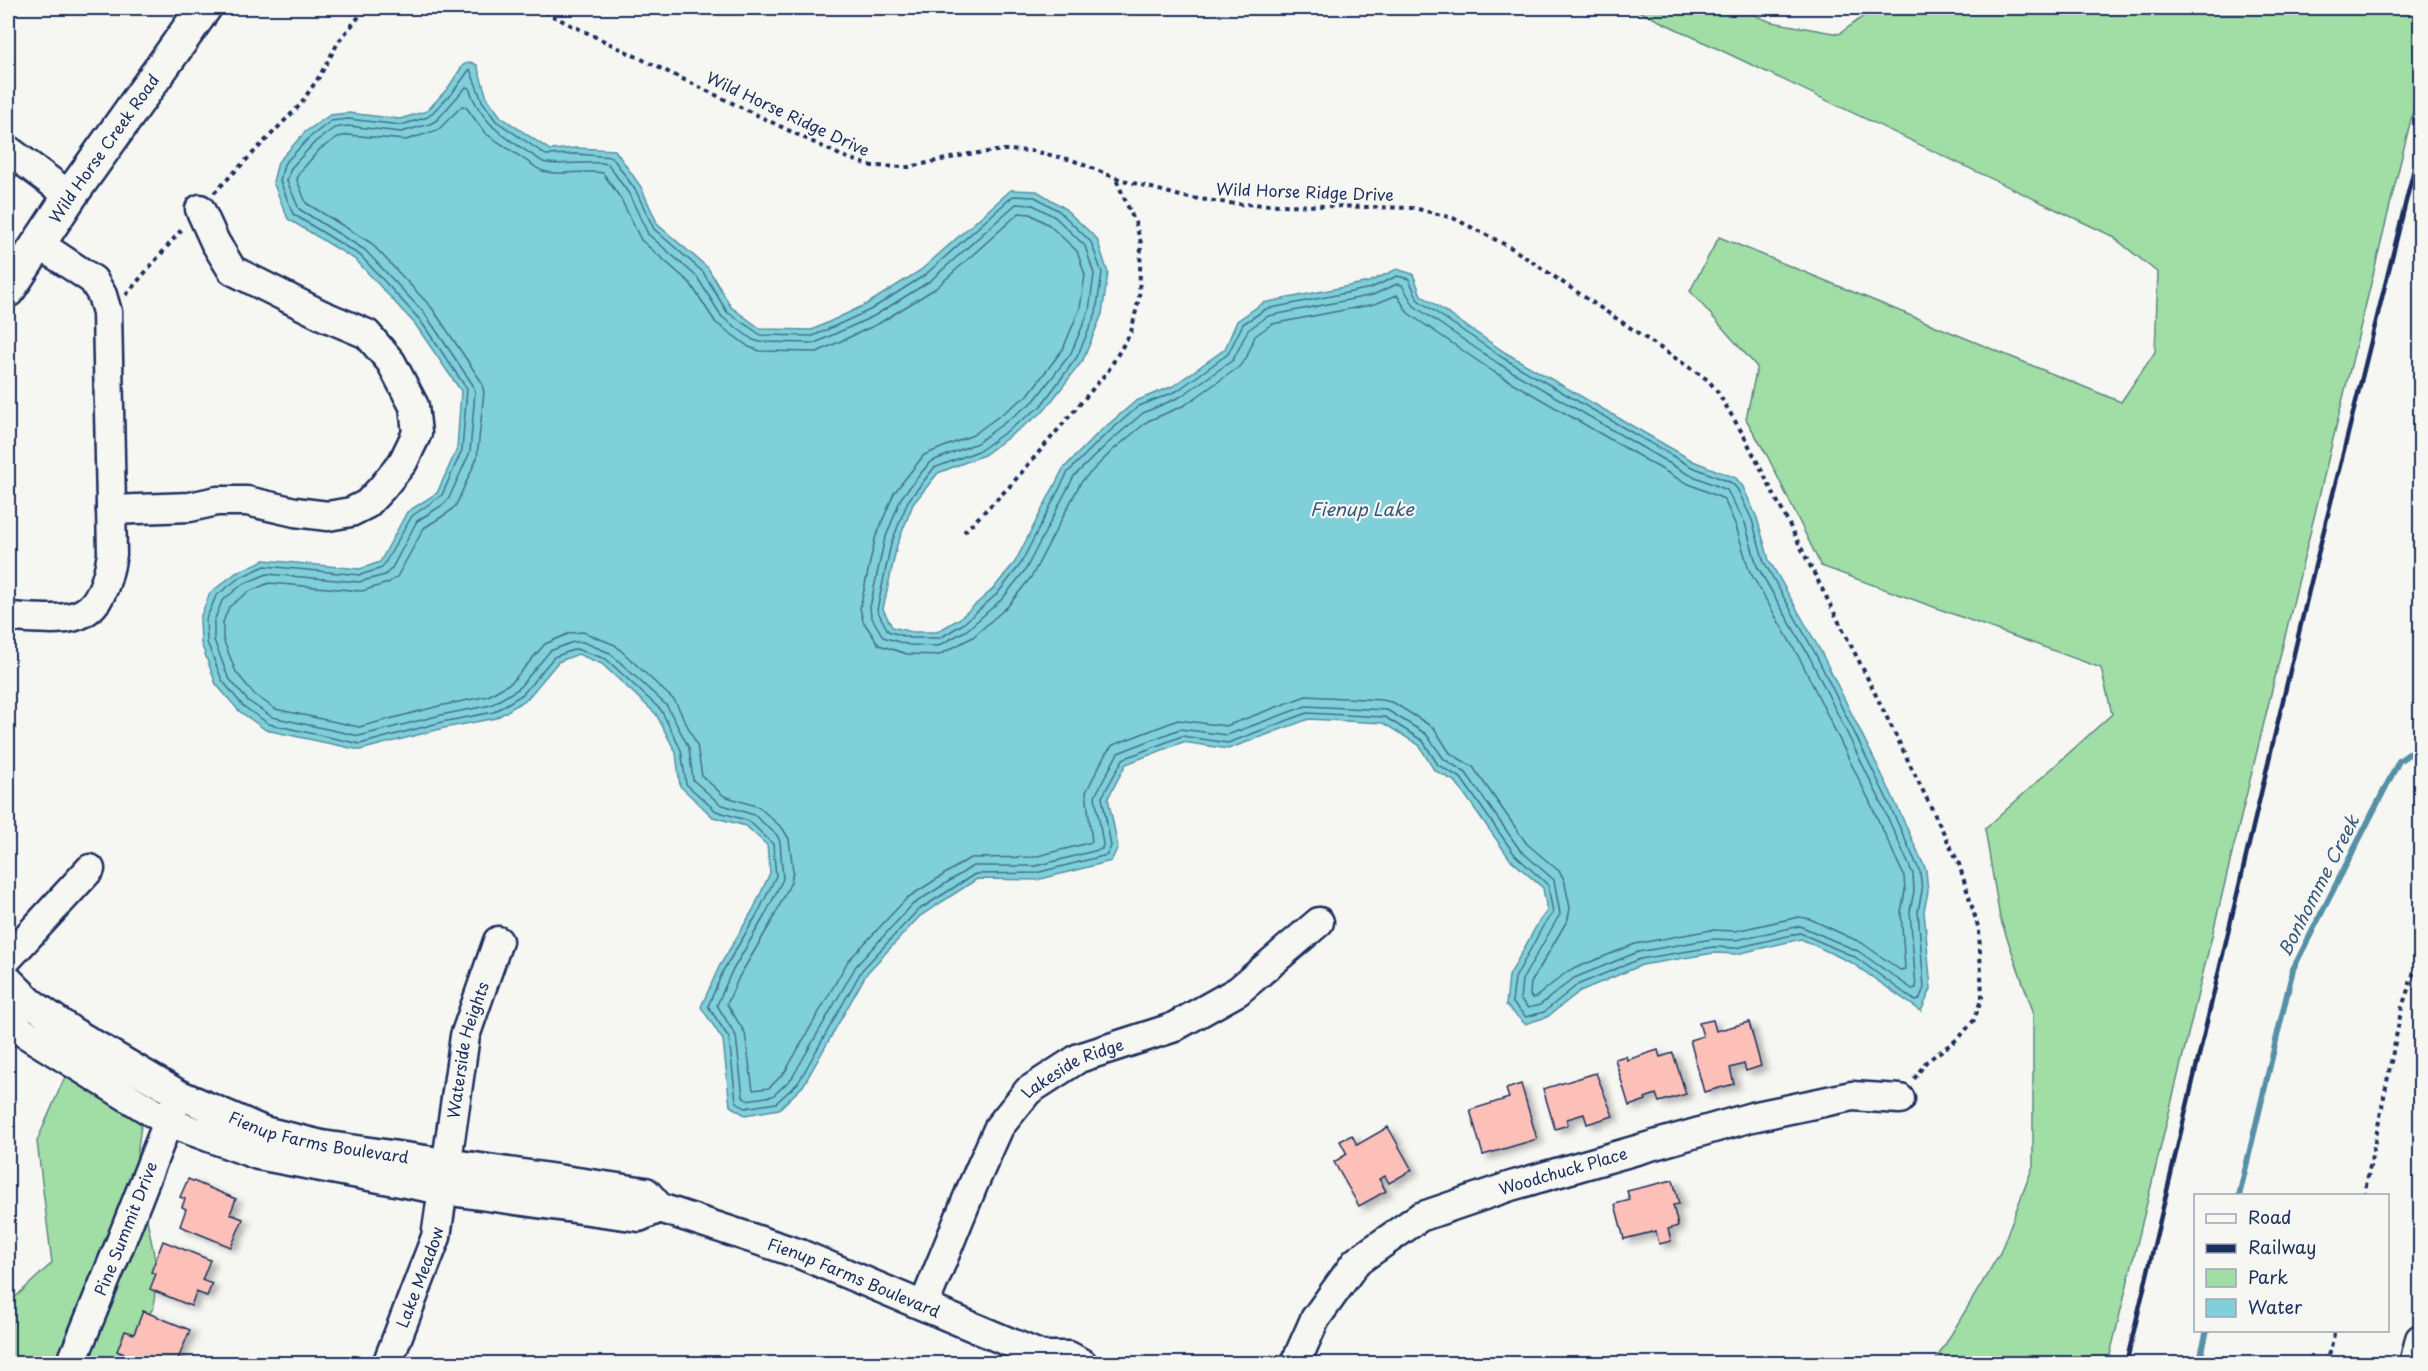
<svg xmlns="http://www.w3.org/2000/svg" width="2428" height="1371" viewBox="0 0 2428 1371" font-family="'Playpen Sans',sans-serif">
  <defs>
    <filter id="shadow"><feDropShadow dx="6" dy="4" stdDeviation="3" flood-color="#0004"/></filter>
  </defs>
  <rect width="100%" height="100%" fill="#f6f6f2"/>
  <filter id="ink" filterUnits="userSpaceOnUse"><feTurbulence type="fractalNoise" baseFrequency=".0167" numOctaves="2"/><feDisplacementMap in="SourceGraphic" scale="12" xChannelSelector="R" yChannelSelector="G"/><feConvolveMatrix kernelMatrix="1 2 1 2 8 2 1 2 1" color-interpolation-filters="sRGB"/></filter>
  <g filter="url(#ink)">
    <path fill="#a0dea6" stroke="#5e8682" stroke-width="1.5" d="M1632,8H1738L1771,22L1839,34L1875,8H2420V82L2108,1363H1934L2000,1253L2033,1166V1011L2000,918L1985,829L2112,714L2101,668L1821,566L1768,457L1746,419L1757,367L1690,291L1719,237L2121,402L2155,352L2158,273L2112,236Z
      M93,1052L149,1066L136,1163L156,1265L154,1307L119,1355L117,1363L8,1364V1304L52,1263L37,1141L64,1079Z"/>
    <path fill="#7fd0d8" stroke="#5790a7" stroke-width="1.5" d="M470,62L477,65L487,98L501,117L550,150L576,148L615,150L641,187L658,225L708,268L731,307L761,329L812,330L867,304L921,270L1011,190L1037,191L1063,207L1097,239L1108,273L1102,314L1083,360L1044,411L984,455L938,473L913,504L897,545L883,609L892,627L912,632H937L959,619L993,589L1015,562L1063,469L1097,434L1136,401L1173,386L1225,349L1237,321L1263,303L1369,282L1397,269L1413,274L1421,295L1506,353L1693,461L1736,478L1743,487L1757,518L1769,560L1820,650L1890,791L1926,870L1928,892L1924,911L1931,989L1921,1011L1852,963L1801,939L1737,954L1714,953L1642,965L1580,991L1547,1017L1525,1024L1506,1005L1509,976L1538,923L1547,911L1543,888L1510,859L1456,782L1434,770L1419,745L1383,723L1309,719L1228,749L1183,742L1126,764L1108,798L1118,847L1111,861L1037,880L977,879L920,916L867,973L803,1086L779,1109L745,1115L730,1106L723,1040L701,1007L719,967L753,910L770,873L767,845L746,826L713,817L680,786L676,753L656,714L602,664L578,654L558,662L527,699L496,718L444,728L360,750L266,730L239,711L216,684L201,643L200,618L210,593L236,573L264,560L360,569L380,562L407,512L437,493L457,449L461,391L415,324L356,260L288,219L273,182L278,162L305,132L330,115L348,113L400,119L427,111L448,88L463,65Z"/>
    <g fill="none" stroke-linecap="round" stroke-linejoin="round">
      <path stroke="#436f8f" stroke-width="1.5" d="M470,69L482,101L496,121L546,155L577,154L612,157L636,191L654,229L703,272L727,312L761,335L813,336L870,310L925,275L1013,196L1035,197L1059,211L1091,242L1102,273L1096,313L1077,357L1040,407L981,450L934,468L908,501L891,544L877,610L888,631L910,638H940L963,624L997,594L1020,565L1068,472L1102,438L1139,406L1177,391L1228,354L1243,324L1266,309L1371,288L1397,276L1409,279L1418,300L1503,358L1690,466L1732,483L1738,490L1752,520L1764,562L1815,653L1884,793L1920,872L1922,891L1918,911L1924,988L1919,1000L1916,1001L1911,998L1855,957L1800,933L1736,948L1713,947L1640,959L1577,985L1544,1012L1526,1017L1512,1002L1515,978L1543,926L1553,913L1548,885L1515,855L1461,778L1438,765L1423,741L1385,717L1307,713L1228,743L1182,736L1123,759L1102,797L1111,846L1107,855L1036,873L975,874L917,911L862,970L798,1083L776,1103L745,1108L736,1101L729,1038L708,1006L724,969L758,913L776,876L773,844L749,821L716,811L686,784L681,750L661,710L606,659L576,649L554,657L523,694L494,712L442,722L360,744L269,724L243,706L222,680L207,642L206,619L216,596L239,578L265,566L360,575L382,568L412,516L442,495L462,450L467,389L420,320L361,256L293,214L280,181L284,164L310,137L331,121L348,119L401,125L428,117L453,92Z
        M466,87L469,88C482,127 510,140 543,162C556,167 589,160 608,164L629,194L648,234L697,277L722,317L753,340L760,342L815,343L874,316L930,281L1016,204L1033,205L1055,217L1085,246L1094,274L1089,311L1071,353L1034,401L977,443L930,462L901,498L884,542L870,607L871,616L883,637L909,645L938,646L967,630L1002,599L1026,569L1074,476L1107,444L1143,413L1180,397L1233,360L1248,330L1268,316L1373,295L1397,284L1402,285L1414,306L1499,364L1686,473L1727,490L1745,523L1757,566L1809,656L1878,796L1913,874L1914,891L1910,911L1916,988L1912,989L1858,951L1800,926L1736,940L1712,939L1638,952L1574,978L1540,1005L1528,1008L1520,999L1522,980L1560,914L1554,880L1520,850L1466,773L1444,759L1426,734L1387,710L1306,706L1227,735L1180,729L1118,753L1095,796L1103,844L1102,849L1036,866H973L912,905L856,966L792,1078L773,1096L747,1100L743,1097L736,1036L717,1005L731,973L764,917L783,879L780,842L777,835L754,815L720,804L693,780L689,748L667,706L610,653L583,642H573L550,651L518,689L491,705L441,715L359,736L272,717L248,701L228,677L214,640V621L222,601L243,584L267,574L359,582L385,575L392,568L417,521L444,504L449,498L470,452L475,392L473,385L425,314L365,250L299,209L287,181L291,168L315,142L334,128L348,126L401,132L430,124L437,120Z
        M462,106L466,107L485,133L540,170C558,177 583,169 603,173L621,199L641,240L690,283L716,323L749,347L760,351L817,352L878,324L936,288L1019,213L1030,214L1049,225L1077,251L1085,275L1080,308L1063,349L1028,395L973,435L924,455L894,493L875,539L860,608L863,621L879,645L907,654L939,655L973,637L1008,606L1032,576L1081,482L1113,450L1148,421L1185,405L1239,367L1246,359L1255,336L1272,324L1375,304L1397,295L1408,313L1494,372L1682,481L1724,499L1736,526L1749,570L1801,661L1869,800L1904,876L1905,891L1901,912L1905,969L1900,970L1862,943L1810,919L1799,917L1735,931L1711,930L1635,944L1568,971L1536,997L1532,998L1530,995L1531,983L1568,919L1570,908L1564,879L1559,871L1527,844L1473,767L1450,753L1434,728L1394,703L1383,700L1306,696L1226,726L1178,720L1113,745L1106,753L1086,792L1092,842L1034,857L970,858L907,898L848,961L785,1072L769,1088L753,1090L745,1033L727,1004L739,977L772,921L791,882L793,871L789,839L783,829L759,807L724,796L702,776L697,745L675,701L615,645L583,632L570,633L545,644L512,682L488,696L439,706L359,727L275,709L254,694L236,672L223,639V622L229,607L248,592L269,583L362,591L388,583L397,577L424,528L449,512L456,505L477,458L484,392L481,381L432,308L371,243L306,203L297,180L299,173L320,149L338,137L348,135L406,140L438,130Z"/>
      <path stroke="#5790a7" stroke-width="6" d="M2239,1196L2293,969L2399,761L2420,746
        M2199,1364L2207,1330"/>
    </g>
    <path fill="#fcc0b8" stroke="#1b2f5e" stroke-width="1.5" filter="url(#shadow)" d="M1713,1020L1716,1031L1749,1022L1761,1066L1746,1071L1744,1064L1730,1068L1734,1084L1704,1092L1690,1040L1703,1036L1699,1023Z
      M1658,1050L1660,1057L1673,1053L1686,1094L1659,1102L1656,1094L1645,1098L1646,1100L1629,1106L1615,1059L1626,1056L1627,1060Z
      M1596,1073L1613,1116L1587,1124L1584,1114L1567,1119L1568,1125L1555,1129L1543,1089Z
      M1521,1084L1537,1139L1483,1155L1470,1110L1509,1098L1506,1089Z
      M1388,1127L1412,1170L1389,1183L1385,1176L1379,1179L1386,1191L1359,1206L1334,1162L1347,1154L1340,1141L1352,1135L1357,1145Z
      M188,1179L236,1199L230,1214L243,1219L231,1247L180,1226L186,1209L182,1207L185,1199L180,1197Z
      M1673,1180L1679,1204L1673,1205L1678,1226L1668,1229L1671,1241L1659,1244L1656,1231L1624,1239L1615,1204L1630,1200L1627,1191Z
      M163,1241L210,1260L202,1280L212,1284L207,1296L196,1292L191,1306L150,1289L156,1274L151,1272Z
      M143,1311L190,1330L178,1359L184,1361L183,1364H150L117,1351L125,1331L134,1334Z"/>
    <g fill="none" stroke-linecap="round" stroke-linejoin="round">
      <defs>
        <g id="minor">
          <path d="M8,150L70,196"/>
          <path d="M111,510L190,507L217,501H247L295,512L328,516L351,512L367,504L382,488L403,462L417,433L414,406L391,362L367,334L322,315L232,270L215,242L200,209"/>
          <path d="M8,617C71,620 100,629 112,554L107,312L102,295L93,280L39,244"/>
          <path d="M8,958L90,869"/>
          <path id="s1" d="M8,980L30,1002L73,1032L178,1094L264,1131L322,1145L646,1192L660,1208L639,1217L443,1190L258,1155L168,1122L23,1032L8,1018"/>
          <path id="s2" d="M660,1208L800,1254L1042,1356H1069L1083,1364"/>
          <path id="s3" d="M924,1305L973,1185L999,1127L1028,1091L1079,1058L1172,1028L1238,991L1319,922"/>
          <path id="s4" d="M71,1364L118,1249L175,1104"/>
          <path id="s5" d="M387,1364L436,1237L465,1036L498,941"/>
          <path id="s6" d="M1295,1364L1315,1319L1356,1262L1420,1217L1511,1186L1752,1117L1852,1096L1900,1099"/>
          <path d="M2414,1364L2420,1339"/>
        </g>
        <g id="major">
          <path id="s7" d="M8,290L70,196L204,8"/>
        </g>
      </defs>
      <use href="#minor" stroke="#1b2f5e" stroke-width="33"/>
      <use href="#major" stroke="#1b2f5e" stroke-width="38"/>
      <path stroke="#1b2f5e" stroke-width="4" stroke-dasharray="4.5 4.5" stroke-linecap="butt" d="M536,8L792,132L842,156L872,166L909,167L969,154L1005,150L1033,151L1072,160L1116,178L1184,197L1236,204L1414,208L1453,218L1510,247L1708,380L1717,391L1744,436L1864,671L1959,864L1979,930L1982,997L1974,1020L1959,1038L1926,1062L1912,1082
        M214,193L299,106L319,77L339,41L366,8
        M126,295L183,228
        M964,532L1010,486L1108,371L1131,332L1139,298L1141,243L1136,225L1116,179
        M2364,1196L2402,1007L2420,954
        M2327,1364L2335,1330"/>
      <use href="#minor" stroke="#f6f6f2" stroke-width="28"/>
      <use href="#major" stroke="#f6f6f2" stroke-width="33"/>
      <path stroke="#1b2f5e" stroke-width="4.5" d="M2126,1364L2310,586L2420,145"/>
    </g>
  </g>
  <g text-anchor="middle" stroke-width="4.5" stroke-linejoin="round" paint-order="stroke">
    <g font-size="16" fill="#1b2f5e" stroke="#f6f6f2">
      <text transform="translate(788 114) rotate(25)" y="6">Wild Horse Ridge Drive</text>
      <text dy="6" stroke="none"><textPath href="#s7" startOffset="171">Wild Horse Creek Road</textPath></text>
      <text transform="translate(1305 192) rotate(2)" y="6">Wild Horse Ridge Drive</text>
      <text dy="6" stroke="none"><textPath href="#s5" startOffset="326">Waterside Heights</textPath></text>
      <text dy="6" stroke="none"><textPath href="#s3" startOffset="290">Lakeside Ridge</textPath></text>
      <text dy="6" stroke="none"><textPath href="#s1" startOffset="354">Fienup Farms Boulevard</textPath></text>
      <text dy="6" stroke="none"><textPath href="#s6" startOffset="348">Woodchuck Place</textPath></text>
      <text dy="6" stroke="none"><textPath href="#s4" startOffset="146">Pine Summit Drive</textPath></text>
      <text dy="6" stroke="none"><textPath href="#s5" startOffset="93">Lake Meadow</textPath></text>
      <text dy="6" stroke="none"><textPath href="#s2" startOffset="206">Fienup Farms Boulevard</textPath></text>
    </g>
    <g font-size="18" font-style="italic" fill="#34577c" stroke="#f6f6f2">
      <text x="1362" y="516">Fienup Lake</text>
      <text transform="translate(2319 886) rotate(-63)" y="6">Bonhomme Creek</text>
    </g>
  </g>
  <rect width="2428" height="1371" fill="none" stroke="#f6f6f2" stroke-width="30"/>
  <rect x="15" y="15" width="2398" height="1341" fill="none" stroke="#1b2f5e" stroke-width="2" filter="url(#ink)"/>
  <rect x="2194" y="1194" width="195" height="138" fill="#f6f6f2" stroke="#9ea6b7" stroke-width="1.5"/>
  <rect x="2206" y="1214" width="30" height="9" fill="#f6f6f2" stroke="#9ea6b7" stroke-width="1.5"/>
  <text x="2248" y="1224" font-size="18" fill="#1b2f5e">Road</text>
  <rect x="2206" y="1244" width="30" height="9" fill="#1b2f5e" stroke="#9ea6b7" stroke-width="1.5"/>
  <text x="2248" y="1254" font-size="18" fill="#1b2f5e">Railway</text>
  <rect x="2206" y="1269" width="30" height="18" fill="#a0dea6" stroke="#9ea6b7" stroke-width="1.5"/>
  <text x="2248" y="1284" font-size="18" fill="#1b2f5e">Park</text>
  <rect x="2206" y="1299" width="30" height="18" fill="#7fd0d8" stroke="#9ea6b7" stroke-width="1.5"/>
  <text x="2248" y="1314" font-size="18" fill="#1b2f5e">Water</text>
</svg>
